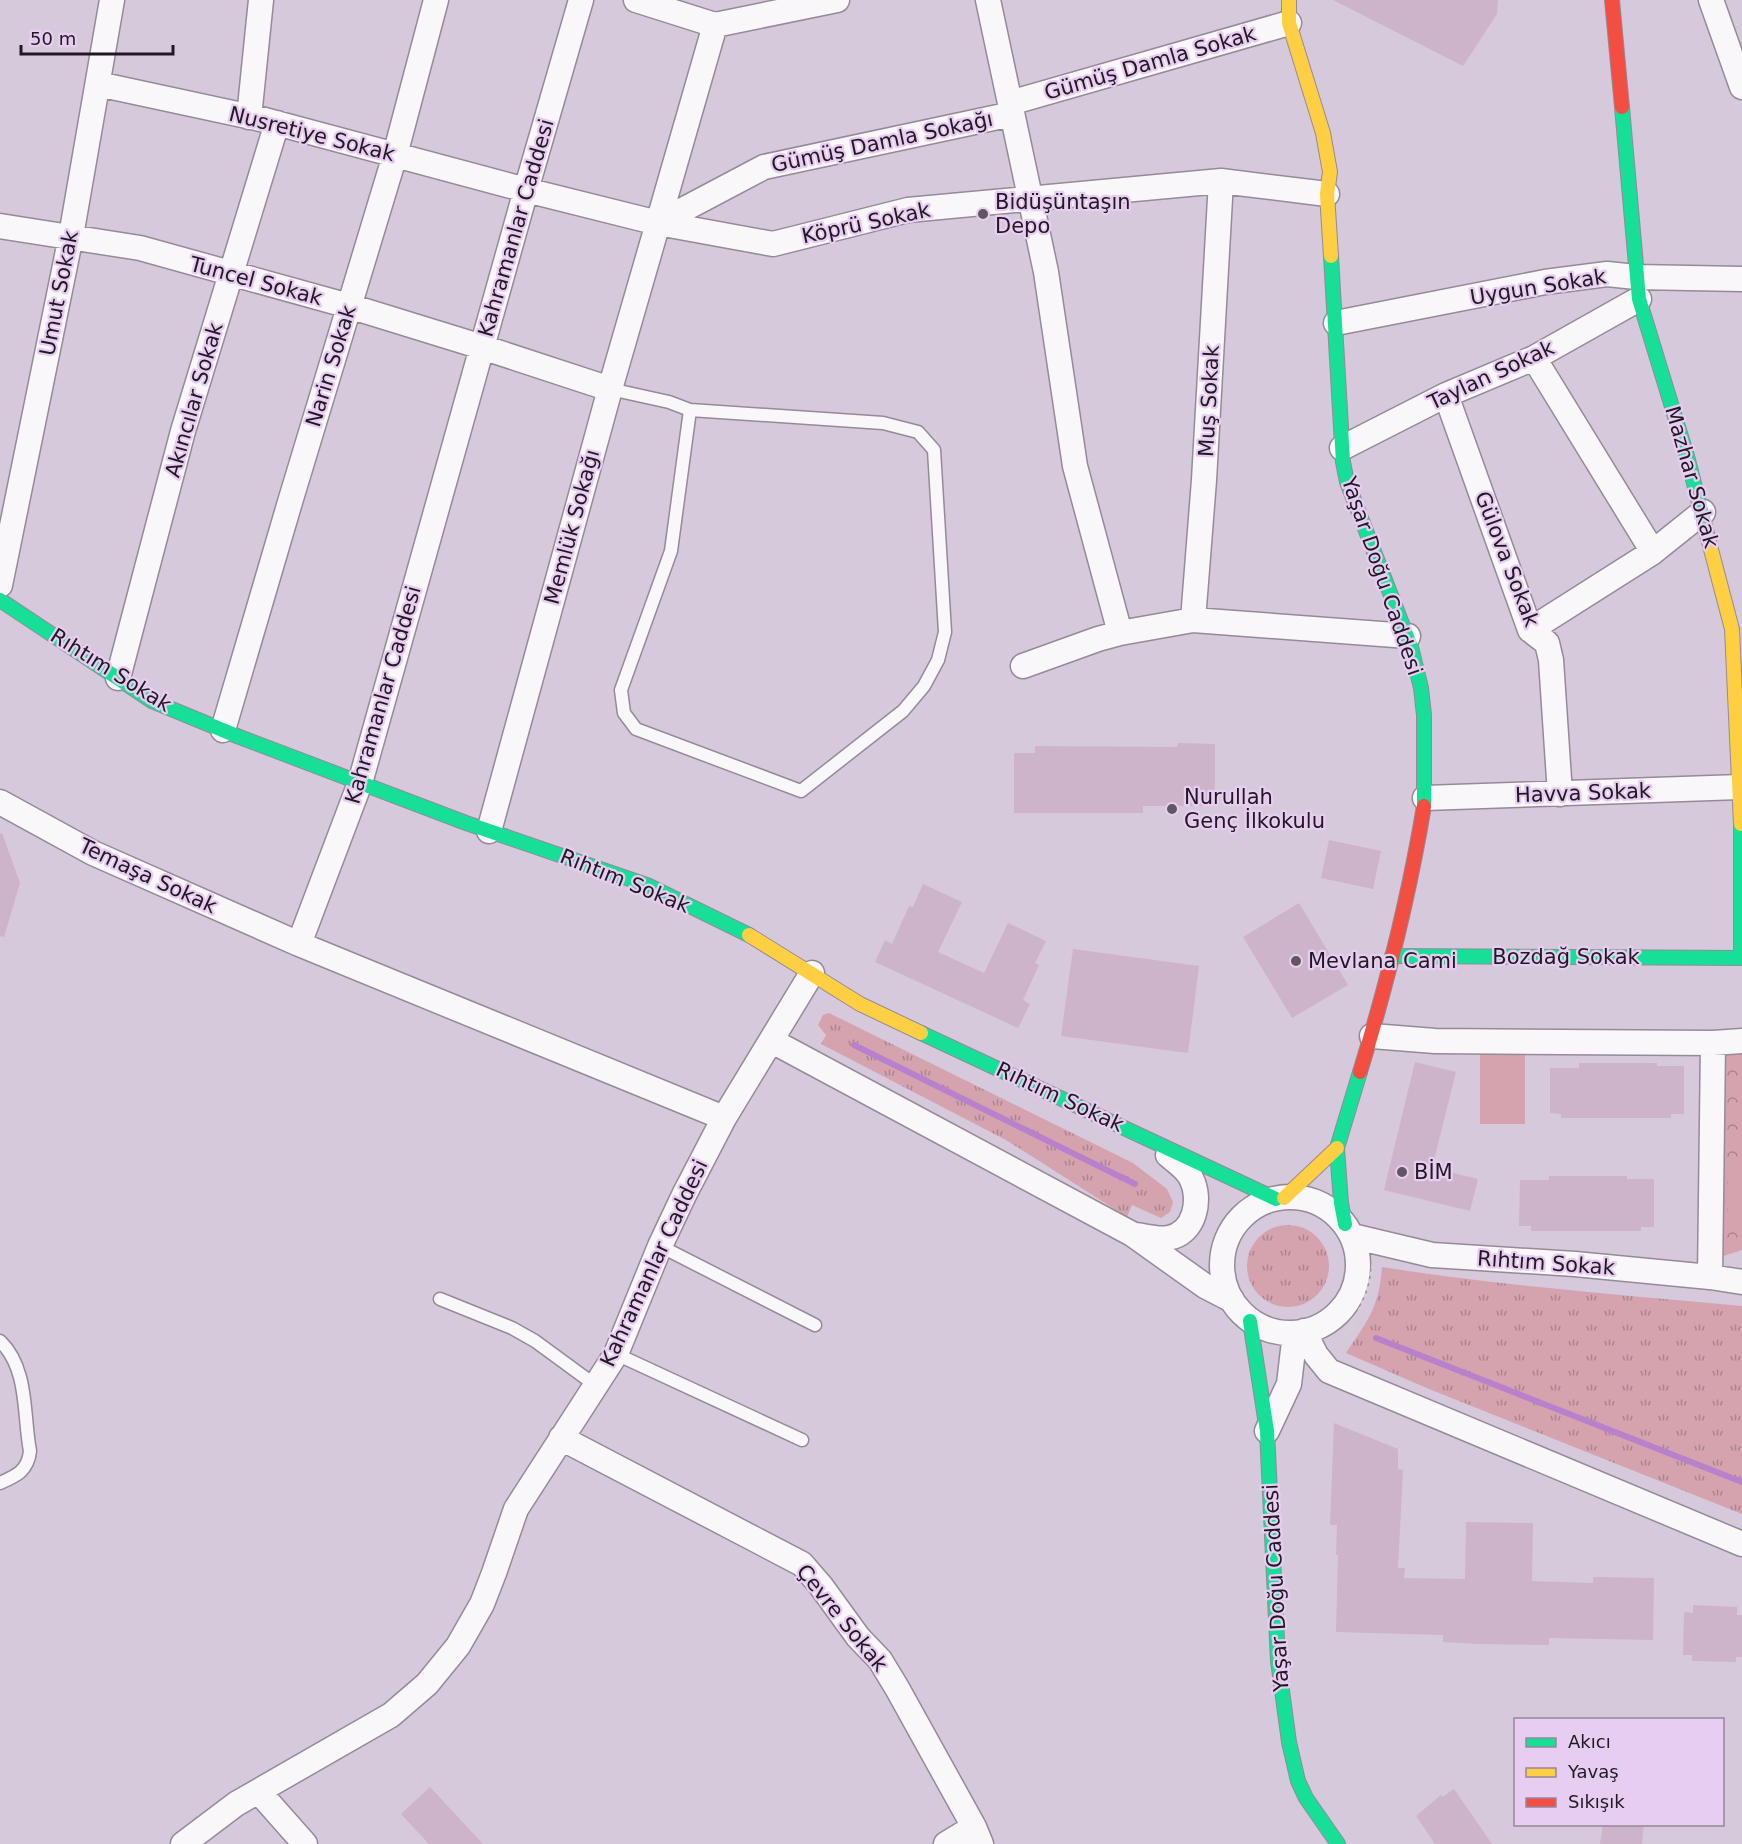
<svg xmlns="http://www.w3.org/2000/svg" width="1742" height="1844" viewBox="0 0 1742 1844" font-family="'DejaVu Sans',sans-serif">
  <defs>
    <pattern id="grass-tufts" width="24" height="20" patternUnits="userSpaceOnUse" patternTransform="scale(1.5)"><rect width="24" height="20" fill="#d4a3ad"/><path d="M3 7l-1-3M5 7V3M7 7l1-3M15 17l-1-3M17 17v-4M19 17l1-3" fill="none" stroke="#ac848d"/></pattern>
    <pattern id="park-crowns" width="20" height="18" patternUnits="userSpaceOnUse" patternTransform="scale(1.5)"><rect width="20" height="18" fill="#d4a3ad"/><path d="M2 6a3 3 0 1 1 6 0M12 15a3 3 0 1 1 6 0" fill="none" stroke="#ac848d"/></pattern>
  </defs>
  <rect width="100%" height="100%" fill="#d6c9db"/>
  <path fill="url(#grass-tufts)" d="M829,1013L1133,1163L1167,1189L1173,1202L1170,1212L1161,1218L1132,1205L1127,1217L1006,1140L821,1044L826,1035L818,1025L823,1015Z
    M1247 1266a41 41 0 1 1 82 0a41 41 0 1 1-82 0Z
    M1382,1267C1501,1286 1622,1295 1742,1306V1514L1429,1389L1346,1353C1368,1320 1379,1308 1382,1267Z"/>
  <path fill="url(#park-crowns)" d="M1729,1052H1742V1250L1717,1258L1723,1057Z"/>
  <path fill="#d4a3ad" d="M1480,1049H1525V1124H1480Z
    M1728,1176H1742V1218H1728Z"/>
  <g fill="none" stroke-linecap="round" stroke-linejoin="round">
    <path stroke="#b782cb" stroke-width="6" d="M854,1045L1135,1184
      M1376,1338L1742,1482"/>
  </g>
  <path fill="#cdb4cb" d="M1333,0H1498L1497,14L1463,66Z
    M1178,743L1215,744V806H1143V813H1014V753H1035V746L1177,747Z
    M2,833L20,883L4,937L0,936V834Z
    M1329,840L1381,851L1373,889L1321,878Z
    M923,884L962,902L938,952L984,973L1008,923L1046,941L1035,963L1039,965L1023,1000L1030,1004L1018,1028L875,962L885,940L892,944L909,906L913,907Z
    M1299,903L1348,985L1292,1018L1243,937Z
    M1073,949L1199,966L1188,1053L1061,1036Z
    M1415,1062L1456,1072L1432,1168L1478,1179L1470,1211L1384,1190Z
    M1579,1063H1657V1066H1684V1114H1671V1118H1561V1114L1550,1113V1068H1579Z
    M1549,1176H1627V1179H1654V1227H1641V1231H1531V1226H1519L1520,1180H1549Z
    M1334,1423L1398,1449V1469L1403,1470L1398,1568H1405L1404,1578L1465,1579L1466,1522L1533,1523L1532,1581L1593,1583V1577L1654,1578L1653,1640L1549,1638V1645L1477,1644L1443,1642V1635L1336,1632L1338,1555H1336L1337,1525H1330Z
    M1693,1605L1737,1607V1615H1742V1657H1736V1662L1692,1661V1655H1683L1684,1612L1693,1613Z
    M430,1787L483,1844H429L401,1814Z
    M1454,1789L1492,1844H1435L1416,1816L1441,1795L1442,1797Z
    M1603,1824H1644L1642,1844H1600Z"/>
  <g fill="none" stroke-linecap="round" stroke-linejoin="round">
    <defs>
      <path id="lane" d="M610,389L669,402L690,410L883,423L918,432L934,450L945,632L938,660L924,686L903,711L801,791L636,729L624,713L621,690L671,551L690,410
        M660,1246L815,1325
        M440,1299L512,1328L535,1341L595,1385
        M0,1341C29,1369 23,1415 30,1451C28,1471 16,1476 0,1483
        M616,1354L802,1440"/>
      <path id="street" d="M636,0L715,25
        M988,0L1046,272L1075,466L1120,633
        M1711,0L1742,87
        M98,84L265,120L526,190L658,223L715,25L837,0
        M1010,103L1289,23
        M249,117L261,0
        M658,223L773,244L908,210L1221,181L1327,194
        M658,223L764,167L1012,114
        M0,226L140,248L349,306L482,347L610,389
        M1336,323L1545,282L1607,274L1636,277L1742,279
        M1534,358L1653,552
        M1446,395L1530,630L1547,643L1551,660L1560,794
        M1342,448L1446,395L1534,358L1639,299
        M0,585L71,236L112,0
        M1193,620L1204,480L1221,181
        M1530,630L1653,552L1703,512
        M1023,666L1098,639L1120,633L1193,620L1408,636
        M118,678L183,431L277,123
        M223,730L290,502L395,155L436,0
        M1425,798L1740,787
        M0,802L93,853L299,944L724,1118
        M489,831L610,389L658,223
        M299,944L360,783L526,190L581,0
        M1372,1036L1435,1041L1713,1043L1710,1277
        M772,1041L1132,1234L1205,1286L1232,1300
        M1713,1043L1742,1041
        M1222 1265a68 68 0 1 1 136 0a68 68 0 1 1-136 0Z
        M1135,1235C1145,1236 1158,1240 1168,1238C1195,1234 1202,1199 1191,1178C1187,1169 1175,1161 1168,1155
        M1352,1236L1432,1255L1575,1264L1710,1277L1742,1282
        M1304,1331L1316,1355L1329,1371L1742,1544
        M1267,1431L1289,1384L1295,1333
        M561,1438L802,1564L821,1586L858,1637L880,1660L897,1688L974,1827L981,1844
        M259,1792L305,1844
        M183,1844L236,1804L391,1715L427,1684L458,1646L482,1604L494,1573L516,1509L616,1354L660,1246L684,1195L724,1118L812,973
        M946,1844L974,1827"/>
      <path id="fast" d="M1622,107L1639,299L1687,456L1708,538
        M1331,256L1343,462L1347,482L1411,647L1421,688L1424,715V806
        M0,600L152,701L237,736L466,823L647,885L749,935
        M1392,956L1741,958V824
        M921,1033L1276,1199
        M1345,1224L1341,1203L1337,1148L1360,1072
        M1250,1321L1267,1431L1278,1661L1289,1742L1298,1781L1306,1798L1338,1844"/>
      <path id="slow" d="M1289,0V23L1323,133L1330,172L1327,194L1331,256
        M1708,538L1732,629L1741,824
        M749,935L860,1004L921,1033
        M1284,1198L1337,1148"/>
      <path id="jam" d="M1612,0L1622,107
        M1360,1072C1387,984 1409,896 1424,806"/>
    </defs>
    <use href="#lane" stroke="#948a98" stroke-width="15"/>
    <use href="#street" stroke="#948a98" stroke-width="27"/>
    <use href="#fast" stroke="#948a98" stroke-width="16"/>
    <use href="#slow" stroke="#948a98" stroke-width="16"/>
    <use href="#jam" stroke="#948a98" stroke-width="16"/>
    <path stroke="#d3cfd4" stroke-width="4" stroke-dasharray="4.5 3" stroke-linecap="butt" d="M1342,1345C1359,1314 1368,1297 1374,1262"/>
    <use href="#lane" stroke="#f9f7fa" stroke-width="12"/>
    <use href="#street" stroke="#f9f7fa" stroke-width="24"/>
    <use href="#fast" stroke="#16e098" stroke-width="14"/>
    <use href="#slow" stroke="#ffcf43" stroke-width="14"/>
    <use href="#jam" stroke="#f24e42" stroke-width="14"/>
  </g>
  <g fill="#605664" stroke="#e7cef0" stroke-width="2">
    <circle cx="983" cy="214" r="6"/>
    <circle cx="1172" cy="809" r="6"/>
    <circle cx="1296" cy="961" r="6"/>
    <circle cx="1402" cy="1172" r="6"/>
  </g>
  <g text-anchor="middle" stroke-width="4.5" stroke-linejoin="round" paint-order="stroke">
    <g font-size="21" fill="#211824" stroke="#e7cef0">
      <text transform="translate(1150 63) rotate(-16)" y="7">Gümüş Damla Sokak</text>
      <text transform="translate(312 134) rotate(14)" y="7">Nusretiye Sokak</text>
      <text transform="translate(882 142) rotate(-12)" y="7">Gümüş Damla Sokağı</text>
      <text transform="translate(866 223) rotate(-12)" y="7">Köprü Sokak</text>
      <text transform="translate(516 228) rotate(-74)" y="7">Kahramanlar Caddesi</text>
      <text transform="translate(256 281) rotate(15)" y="7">Tuncel Sokak</text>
      <text transform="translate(1538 287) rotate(-9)" y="7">Uygun Sokak</text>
      <text transform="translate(59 293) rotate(-79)" y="7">Umut Sokak</text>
      <text transform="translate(331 366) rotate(-73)" y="7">Narin Sokak</text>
      <text transform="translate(1491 375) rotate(-25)" y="7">Taylan Sokak</text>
      <text transform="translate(194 400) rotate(-74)" y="7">Akıncılar Sokak</text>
      <text transform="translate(1209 401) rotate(-87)" y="7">Muş Sokak</text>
      <text transform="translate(1692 477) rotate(74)" y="7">Mazhar Sokak</text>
      <text transform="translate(572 527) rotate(-75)" y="7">Memlük Sokağı</text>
      <text transform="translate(1507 559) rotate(69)" y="7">Gülova Sokak</text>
      <text transform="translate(1382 576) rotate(71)" y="7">Yaşar Doğu Caddesi</text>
      <text transform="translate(111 670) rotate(32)" y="7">Rıhtım Sokak</text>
      <text transform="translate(383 695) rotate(-74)" y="7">Kahramanlar Caddesi</text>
      <text transform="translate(1583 793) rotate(-2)" y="7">Havva Sokak</text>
      <text transform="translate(148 876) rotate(25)" y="7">Temaşa Sokak</text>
      <text transform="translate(625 881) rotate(22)" y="7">Rıhtım Sokak</text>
      <text x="1566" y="964">Bozdağ Sokak</text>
      <text transform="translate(1060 1097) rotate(25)" y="7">Rıhtım Sokak</text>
      <text transform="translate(654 1263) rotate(-65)" y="7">Kahramanlar Caddesi</text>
      <text transform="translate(1546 1263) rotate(4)" y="7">Rıhtım Sokak</text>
      <text transform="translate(1276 1588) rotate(-93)" y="7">Yaşar Doğu Caddesi</text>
      <text transform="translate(842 1618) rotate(51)" y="7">Çevre Sokak</text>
    </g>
    <g font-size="21" fill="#211824" stroke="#e7cef0" text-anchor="start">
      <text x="995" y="209">Bidüşüntaşın<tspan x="995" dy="24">Depo</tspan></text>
      <text x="1184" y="804">Nurullah<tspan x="1184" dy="24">Genç İlkokulu</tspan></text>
      <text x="1308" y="968">Mevlana Cami</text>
      <text x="1414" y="1179">BİM</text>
    </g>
  </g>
  <rect x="1514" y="1718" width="210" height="108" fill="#e7cef0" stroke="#98859e" stroke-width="1.5"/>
  <rect x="1526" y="1738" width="30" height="9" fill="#16e098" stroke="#98859e" stroke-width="1.5"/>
  <text x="1568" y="1748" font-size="18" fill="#211824">Akıcı</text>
  <rect x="1526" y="1768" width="30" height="9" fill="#ffcf43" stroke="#98859e" stroke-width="1.5"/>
  <text x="1568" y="1778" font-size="18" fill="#211824">Yavaş</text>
  <rect x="1526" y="1798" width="30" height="9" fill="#f24e42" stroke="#98859e" stroke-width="1.5"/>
  <text x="1568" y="1808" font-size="18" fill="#211824">Sıkışık</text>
  <path d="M21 45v9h152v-9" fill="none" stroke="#211824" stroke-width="3"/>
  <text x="30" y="45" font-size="18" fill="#211824" stroke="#e7cef0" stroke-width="4.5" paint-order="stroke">50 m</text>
</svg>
